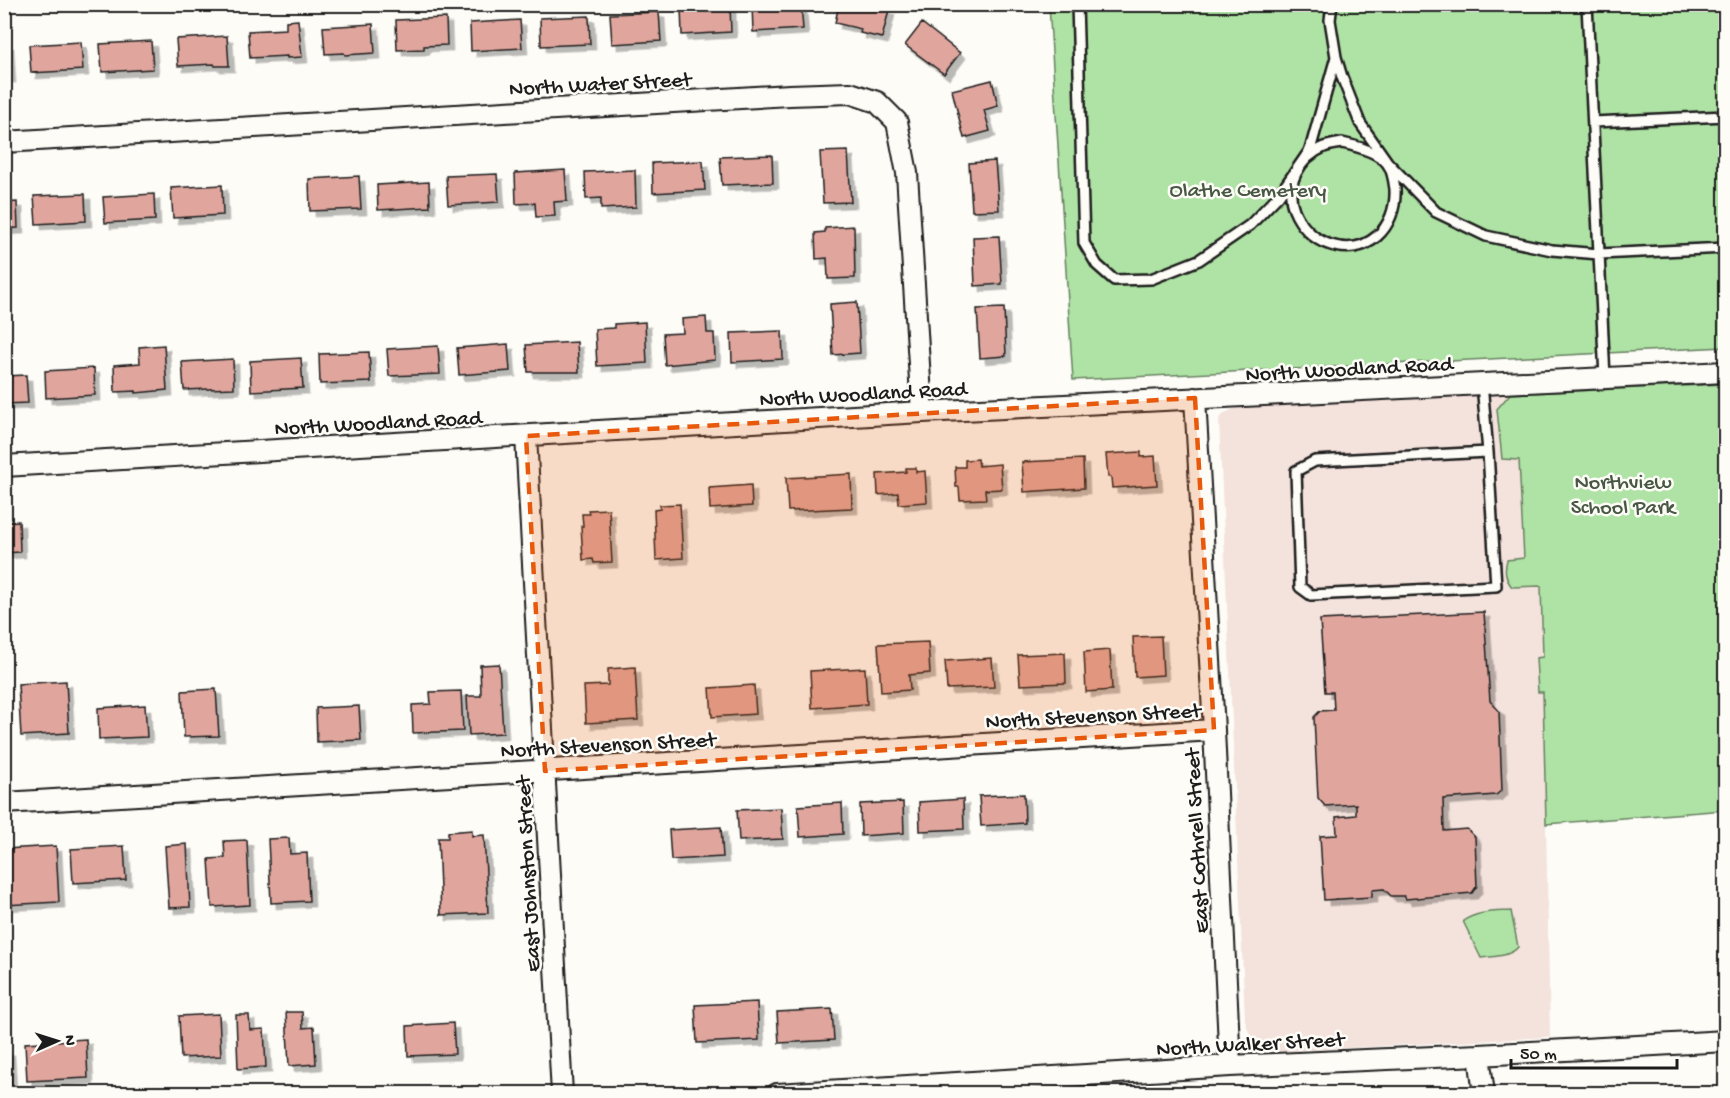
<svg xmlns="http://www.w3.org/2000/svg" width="1730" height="1098" viewBox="0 0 1730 1098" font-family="'Gochi Hand',sans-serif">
  <defs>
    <filter id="shadow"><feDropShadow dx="5.5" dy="5.5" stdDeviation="0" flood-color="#0004"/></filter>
  </defs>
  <rect width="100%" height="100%" fill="#fdfcf7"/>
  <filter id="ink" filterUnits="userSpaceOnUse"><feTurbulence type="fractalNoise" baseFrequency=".0167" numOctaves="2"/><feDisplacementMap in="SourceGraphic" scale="12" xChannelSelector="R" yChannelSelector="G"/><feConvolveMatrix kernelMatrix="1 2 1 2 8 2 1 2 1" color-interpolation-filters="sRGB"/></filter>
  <g filter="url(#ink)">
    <path fill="#f4e2dc" d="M1725,384V810L1546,824L1550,1037L1271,1052L1258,1048L1249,1033L1245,1020L1219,419L1225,413L1233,409L1245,407Z"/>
    <path fill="#afe3a5" stroke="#668060" stroke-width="1.5" d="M1049,5H1725V347L1073,380Z
      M1725,384V810L1546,824L1543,692H1538L1536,658L1543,657L1541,586L1512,587C1505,578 1504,571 1507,560L1524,558L1519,460L1502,459L1497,409L1510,394Z
      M1511,911L1518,947C1510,957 1493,956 1481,958L1463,921C1478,911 1494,912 1511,911Z"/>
    <path fill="#e0a69e" stroke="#1c1c1c" stroke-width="1.5" filter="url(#shadow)" d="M752,4H801L803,29L753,32Z
      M839,4H866L889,10L882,38L860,33L861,29L835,23Z
      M730,5L731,32L682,35L681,7Z
      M659,12L661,41L612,44L610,14Z
      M589,16L590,44L541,46L540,18Z
      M446,18L447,45L424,46V49L397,50L396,20Z
      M298,20L302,57L287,58V56L250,58L248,31L286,29V21Z
      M520,20L522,48L471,51L470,23Z
      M922,23L960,53L944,74L905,45Z
      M373,24L375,53L345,55L344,53L325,54L323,27Z
      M227,36L229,66H215L214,64L178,66L176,39Z
      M151,41L153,69L102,72L100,44Z
      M81,42L83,70L31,73L29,45Z
      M4,43H8L10,77H4Z
      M992,80L998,106L984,110L990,131L964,138L952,90Z
      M848,151L851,202L823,203L820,152Z
      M772,155L773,183L722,185L720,157Z
      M703,161L705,190L653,193L652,163Z
      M995,161L999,210L972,211L969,163Z
      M565,170L567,201L554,202L555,216L536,217L535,203L516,204L515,173Z
      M635,170L636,207L601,209V198L586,199L585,172Z
      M497,174L499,202L448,205L446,176Z
      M359,176L361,209L310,211L309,179Z
      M429,182L430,207L378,210L377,185Z
      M222,185L223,215L173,218L171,188Z
      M85,194L86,221L36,224L34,196Z
      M154,194L155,220L105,223L103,197Z
      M17,202L18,228L4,229V203Z
      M854,226L855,278L828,279L827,258L816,259L815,233L825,232V228Z
      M999,236L1002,284L975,286L973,237Z
      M857,302L860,353L833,355L830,304Z
      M1004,308L1006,356L980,358L977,309Z
      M706,317L707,333H714L715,360L665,365L663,334L683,333L682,319Z
      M645,322L647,363L597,366L595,329L614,328V324Z
      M782,331L783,359L732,362L731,333Z
      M577,342L579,372H528L526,345Z
      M508,344L510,371L459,375L457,348Z
      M164,345L167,390L136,393V391L115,392L114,365L140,363L139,347Z
      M438,346L440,374L389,376L387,349Z
      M369,352L371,382L320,384L319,354Z
      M301,358L303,388L251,391L250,361Z
      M233,359L234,388L184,390L182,362Z
      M94,368L95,395L46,398L45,371Z
      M26,375L28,403L4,404V376Z
      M1141,452V457L1155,456L1157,485L1112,488L1111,477H1108L1106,454Z
      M978,459L979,466L1000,464L1002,489L985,490L986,499L960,500L959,487H956L955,467H965V460Z
      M1083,459L1084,488L1024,492L1022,462Z
      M906,468H916V472L925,471L927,502L899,504L898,493L878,495L877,474L906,472Z
      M851,474L852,508L788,511L786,478Z
      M751,485L752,506L710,509L709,488Z
      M680,504L683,558L656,560L654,510L660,509V505Z
      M609,509L612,562L594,563L593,559L583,560L581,526H583L582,514H589L588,510Z
      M19,521L20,552L4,553V522Z
      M1484,612L1490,701L1499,711L1502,790L1496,795L1443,799L1444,831L1467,829L1475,837L1477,886L1472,893L1406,899L1404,896H1391L1384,889L1372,890V897L1324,900L1320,836L1337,835L1336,817L1356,815V804L1325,806L1318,798L1314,717L1320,711L1334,710L1333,692H1325L1320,620Z
      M1161,636L1163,675L1135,677L1133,637Z
      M928,642L930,673L909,675L910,690L881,692L878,644Z
      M1110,650L1112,690L1086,692L1084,652Z
      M1065,653L1066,683L1020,685L1018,655Z
      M992,658L994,687L947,689L945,661Z
      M499,664L503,733L469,735L467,696H481L480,665Z
      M635,667L638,720L586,723L584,686L608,685V669Z
      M865,668L867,704L812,708L810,671Z
      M66,681L69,733L21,736L18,684Z
      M754,685L756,714L712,717L710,688Z
      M216,689L219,736L184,737L182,691Z
      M461,691L463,731L413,733L412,705L431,704L430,692Z
      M145,705L147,737L99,739L98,708Z
      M359,706L361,740L317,742L316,708Z
      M1024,794L1025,823L981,826L979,796Z
      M963,799L964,829L920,831L919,802Z
      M903,802L904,833L861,836L860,804Z
      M842,803L843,834L800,837L798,806Z
      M781,808L783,839L739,841L737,810Z
      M721,827L723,857L671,860L669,830Z
      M472,830V836L484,835L488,913L441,915L438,838H448V832Z
      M289,838L290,854L307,853L309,901L271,903L268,839Z
      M247,840L250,905L212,907L209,859L225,858L224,841Z
      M187,844L190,907L169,908L165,846Z
      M56,846L59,902L4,905V849Z
      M124,846L126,880L73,883L71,849Z
      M757,1002L759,1040L697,1043L695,1005Z
      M832,1009L834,1040L779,1043L777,1012Z
      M286,1012H302L303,1028L314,1027L316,1064L289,1066Z
      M219,1014L221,1056L181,1058L179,1016Z
      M236,1015H249L250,1030L264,1029L266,1067L238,1069Z
      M453,1023L455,1054L408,1056L407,1026Z
      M86,1039L88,1078L27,1081L25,1043Z
      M4,1050H9L11,1085H4Z"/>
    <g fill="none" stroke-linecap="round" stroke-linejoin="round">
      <defs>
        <path id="lane" d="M1077,4L1084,243L1097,265L1114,280L1151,279L1199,260L1250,225L1279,195L1310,150L1336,57
          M1332,4L1330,20L1336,57L1342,77L1360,123L1388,163L1436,212L1486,236L1552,250L1599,254L1726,248
          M1587,4L1605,378
          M1593,122L1726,116
          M1342,143C1356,146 1377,151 1387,163C1392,169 1394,181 1395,189C1397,228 1367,258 1328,244C1313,239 1300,225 1294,210C1284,185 1300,157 1324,147C1329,145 1336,144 1342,143Z
          M1482,384L1488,452L1496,586L1311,595L1300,587L1296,471L1315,461L1488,452"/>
        <path id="street" d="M4,142L790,95L850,93L877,102L897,122L907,173L922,412
          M1195,398L1214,730L1230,1066
          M526,436L562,1094
          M4,466L922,412L1726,372
          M4,803L1214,730
          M1479,1055L1484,1094
          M777,1094L1230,1066L1479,1055L1726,1041"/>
      </defs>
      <use href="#lane" stroke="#1c1c1c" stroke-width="14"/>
      <use href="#street" stroke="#1c1c1c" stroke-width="24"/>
      <use href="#lane" stroke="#fdfcf7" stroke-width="9"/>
      <use href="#street" stroke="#fdfcf7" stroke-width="20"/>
    </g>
  </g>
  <path fill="#e8590c" fill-opacity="0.2" stroke="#e8590c" stroke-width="4.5" stroke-dasharray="12 8" stroke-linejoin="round" d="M1195,398L1214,730L545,771L526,436Z"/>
  <g text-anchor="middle" stroke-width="5" stroke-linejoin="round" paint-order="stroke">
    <g font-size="22" fill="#1c1c1c" stroke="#fdfcf7">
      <text transform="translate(600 82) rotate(-3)" y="8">North Water Street</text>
      <text transform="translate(1349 367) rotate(-3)" y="8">North Woodland Road</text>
      <text transform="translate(863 392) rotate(-3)" y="8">North Woodland Road</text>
      <text transform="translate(378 421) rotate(-3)" y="8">North Woodland Road</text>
      <text transform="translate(1093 714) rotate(-3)" y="8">North Stevenson Street</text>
      <text transform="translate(608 743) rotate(-3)" y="8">North Stevenson Street</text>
      <text transform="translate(1195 841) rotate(-93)" y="8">East Cothrell Street</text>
      <text transform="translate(526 874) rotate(-93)" y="8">East Johnston Street</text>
      <text transform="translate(1250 1042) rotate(-3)" y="8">North Walker Street</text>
    </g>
    <g font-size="22" fill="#485845" stroke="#fdfcf7">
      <text x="1248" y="196">Olathe Cemetery</text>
      <text x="1623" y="488">Northview<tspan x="1623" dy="25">School Park</tspan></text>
    </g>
  </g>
  <rect width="1730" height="1098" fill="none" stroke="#fdfcf7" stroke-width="24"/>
  <rect x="12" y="12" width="1706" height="1074" fill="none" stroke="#1c1c1c" stroke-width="2" filter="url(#ink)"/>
  <g transform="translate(57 1041) rotate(87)" stroke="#fdfcf7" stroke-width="4.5" paint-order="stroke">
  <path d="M0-4.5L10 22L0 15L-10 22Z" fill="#1c1c1c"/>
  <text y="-9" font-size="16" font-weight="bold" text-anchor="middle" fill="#1c1c1c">N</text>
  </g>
  <path d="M1511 1059v9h166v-9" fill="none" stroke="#1c1c1c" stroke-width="3"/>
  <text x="1520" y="1059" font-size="18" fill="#1c1c1c" stroke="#fdfcf7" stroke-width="4.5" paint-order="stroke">50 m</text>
</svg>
